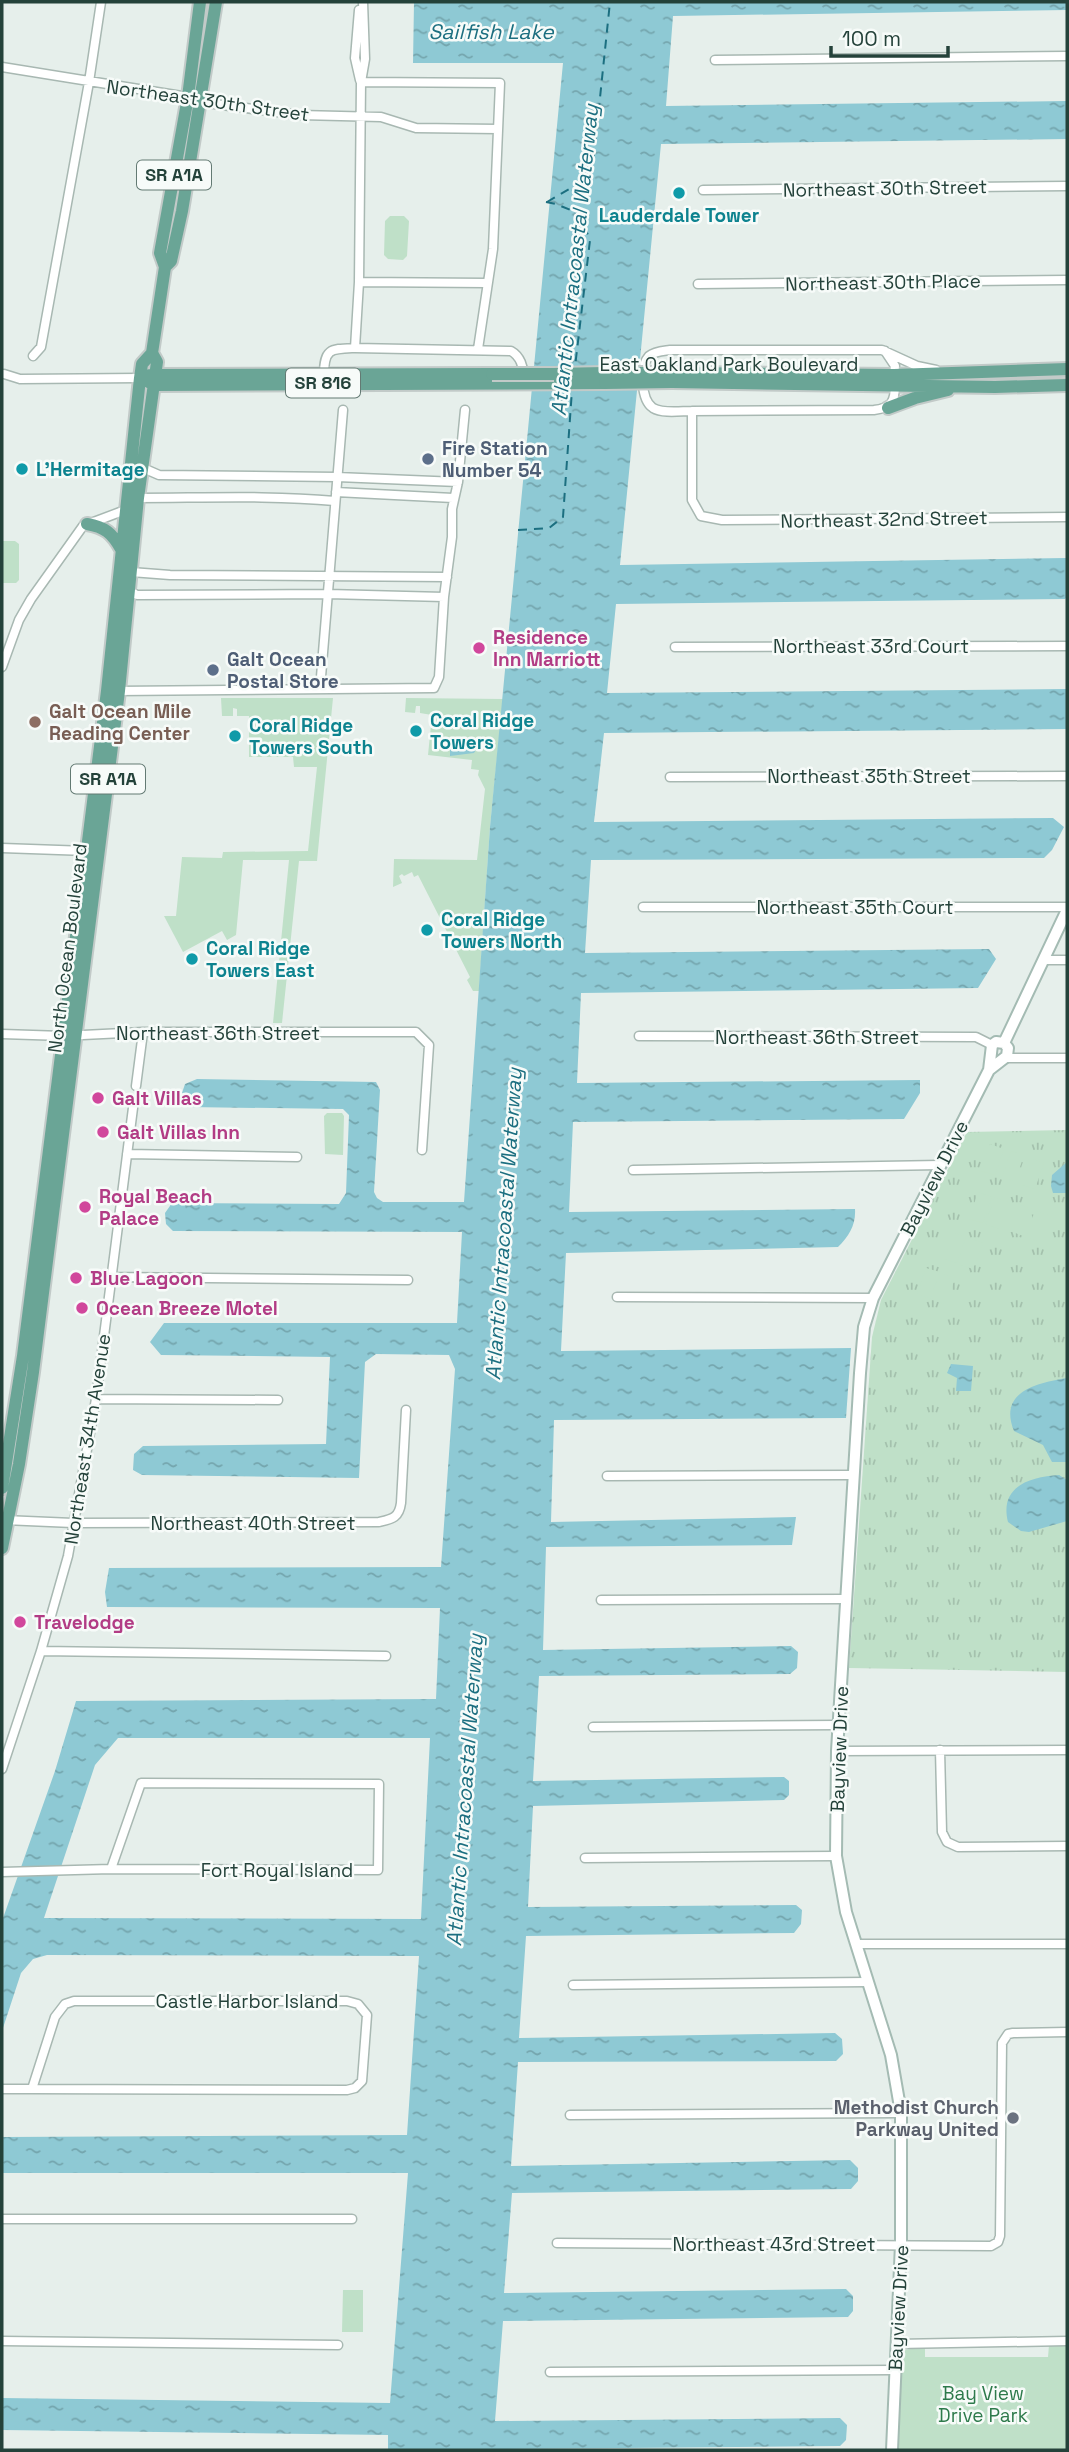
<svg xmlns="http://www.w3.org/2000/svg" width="1069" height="2452" viewBox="0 0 1069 2452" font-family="'Space Grotesk',sans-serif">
  <defs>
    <pattern id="grass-tufts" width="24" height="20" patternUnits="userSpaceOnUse" patternTransform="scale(1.75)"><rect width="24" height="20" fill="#bfe0c8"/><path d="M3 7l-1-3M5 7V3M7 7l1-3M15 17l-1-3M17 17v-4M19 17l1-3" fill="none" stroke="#a4c1ad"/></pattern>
    <pattern id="water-ripples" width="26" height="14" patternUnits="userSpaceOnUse" patternTransform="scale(1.75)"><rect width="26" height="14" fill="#8ec9d4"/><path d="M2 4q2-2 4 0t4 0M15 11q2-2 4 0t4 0" fill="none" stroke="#74a5ad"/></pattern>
  </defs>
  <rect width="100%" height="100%" fill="#e6efeb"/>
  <path fill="url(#grass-tufts)" d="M1067,1130V1672L849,1668L872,1337L881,1300L967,1132Z"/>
  <path fill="#bfe0c8" d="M390,216H404L409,221L407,256L403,260L388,259L384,255L385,221Z
    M3,541H15L19,544V580L16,583H2Z
    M221,698H333L317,861H299L282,1023H273L289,860H243L236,935L227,940L222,931L183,952L164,916H176L182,857L222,858L223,852L308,851L317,767H294L293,757H249V716H237V709L233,708V716H222Z
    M406,698L503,699L490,827L479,991H473L467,980L470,977L418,875L414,877L412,872L404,876L402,874L399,876L402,883L393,887L394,859L477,860L485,789L478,775L479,770L471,769L472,760L428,755L432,715L420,713V706H416L415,713L405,712Z
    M327,1113H342L344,1116L343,1155L325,1154L324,1116Z
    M990,1144L1004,1149L995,1175L981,1171Z
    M1011,1151L1024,1155L1015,1182L1002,1177Z
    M1031,1158L1044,1163L1035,1189L1022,1185Z
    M978,1192L992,1197L983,1223L969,1219Z
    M995,1197L1008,1202L999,1229L985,1224Z
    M1019,1204L1032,1209L1023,1236L1010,1231Z
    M1035,1210L1048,1215L1039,1242L1026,1237Z
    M953,1232L966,1237L957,1263L944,1259Z
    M969,1238L983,1243L973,1269L960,1265Z
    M926,1268L940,1272L930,1299L917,1294Z
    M942,1273L955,1278L946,1305L933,1300Z
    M343,2290H363V2332H342Z
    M1049,2345H1067V2450H898L900,2356L904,2350L925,2347V2357H1048Z"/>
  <path fill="url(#water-ripples)" fill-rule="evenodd" d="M414,2H1067V10L673,16L666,106L1067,101V139L661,144L620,565L1066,558L1067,597L1065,599L616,604L607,693L1067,689V729L604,733L594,822L1053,818L1064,827L1052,850L1044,858L591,860L585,953L989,949L996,959L978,988L581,993L577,1083L920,1080V1093L904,1119L573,1122L569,1212L855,1209C856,1225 849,1236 838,1247L566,1253L561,1351L851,1348L846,1418L554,1420L551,1522L796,1517L792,1545L546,1547L543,1650L791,1646L798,1652L797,1668L790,1674L539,1676L533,1781L784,1777L789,1781V1795L784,1800L533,1806L528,1907L796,1905L802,1910L801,1924L794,1933L526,1936L519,2038L835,2033L842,2039L843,2054L836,2061L518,2062L511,2166L850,2160L858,2168V2181L851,2189L512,2193L504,2293L846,2289L853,2296V2311L848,2317L503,2321L495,2421L840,2418L847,2425L846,2440L840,2446L388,2450V2435L2,2430V2398L390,2403L408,2173H2V2137L407,2135L419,1956L47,1955L33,1959L21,1973L2,2031V1921L55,1771L76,1701L436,1699L440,1608L107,1607L105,1592L109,1568L441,1567L455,1369L449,1355L376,1354L365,1362L359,1478L142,1475L133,1470L134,1454L143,1446L326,1444L330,1357L161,1355L150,1342L164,1323H457L462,1232L173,1231L166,1224L165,1213L172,1203L339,1204L346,1193L349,1115L343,1109L187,1107L182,1093L185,1084L197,1079L376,1082L380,1090L374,1192L377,1198L383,1202H464L490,827L563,63H413ZM118,1738H430L421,1919L44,1918L95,1765Z
    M468,741L478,746L474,753L450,756V743L464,744Z
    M1067,1162V1193H1053L1051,1186L1052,1175Z
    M951,1364L973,1366L971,1391H956L957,1378L947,1373Z
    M1067,1378V1462H1052L1043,1445L1014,1431C998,1392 1036,1383 1067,1378Z
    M1059,1475L1067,1480V1521L1029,1532L1021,1531L1008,1522C999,1486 1030,1477 1059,1475Z"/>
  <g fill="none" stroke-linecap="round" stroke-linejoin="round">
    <path stroke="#1c6f80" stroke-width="2" stroke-dasharray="9 7" stroke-linecap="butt" d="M546,202L556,204L573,211L581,218L590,240L575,367
      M547,202L578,184L594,155L610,2
      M518,530L549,528L563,517L572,390"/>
    <defs>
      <path id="street" d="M359,10L355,58L360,80
        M715,60L1067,56
        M2,67L188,97L199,102L300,115L381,117L416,128L498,129
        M361,82L500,83L493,249L478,349
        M703,190L1067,186
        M359,282L487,283
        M698,284L1067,280
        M355,348L359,282L361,82L365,59L363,2
        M885,351L895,366L894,375
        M33,356L41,347L89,82L101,2
        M936,370L917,366L882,350H670C663,351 655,351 649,356C639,367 641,400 653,408C663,414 681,411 692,411V500L701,516L722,520L1067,517
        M4,374L20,379L140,378
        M324,375C324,348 331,349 355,348L511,351C520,356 524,367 523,376
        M692,411L874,410C892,408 895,401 895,384
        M143,468L159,475L337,477L458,482
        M336,492L453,498
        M137,500L138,498C204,498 270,495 335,501
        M131,572L170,575L447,577
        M126,589L137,595L328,594L444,597
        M675,647L1067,646
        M2,667L19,620L31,599L83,526L128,509
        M320,689L343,410
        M116,691L434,688L439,677L444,597L452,537V509L458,482L465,410
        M670,777L1067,776
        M2,848L87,851
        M643,907H1067
        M1043,960H1067
        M2,1034L63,1036L143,1032H416L429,1045L422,1150
        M639,1036L976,1037L992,1045
        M1005,1058H1067
        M136,1086L143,1032
        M127,1154L297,1157
        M633,1170L940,1165
        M111,1277L408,1280
        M617,1297L873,1298
        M96,1399L278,1400
        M607,1476L853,1475
        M4,1520L73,1523L379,1522C392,1519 399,1518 401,1503L406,1410
        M601,1600L846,1599
        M41,1651L386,1656
        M593,1727L838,1725
        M940,1750L942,1832L947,1842L958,1847L1067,1846
        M837,1751L1067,1750
        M2,1769L41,1651L68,1556L96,1399L134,1100
        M141,1783L379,1784L378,1870L111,1869Z
        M585,1858L836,1856
        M2,1872L111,1869
        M856,1944H1067
        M573,1985L867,1982
        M2,2089H32L347,2090L355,2088L362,2081L367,2015L358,2004L347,2001H74L65,2004L55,2017L32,2089
        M570,2115L901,2113
        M2,2219H352
        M557,2243L991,2246L998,2242L1000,2236L1002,2043L1008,2034L1013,2033L1067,2032
        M2,2341L338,2345
        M897,2344L1067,2341
        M550,2372L894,2370"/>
      <path id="secondary" d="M1004,1043L1067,910
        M989,1070L1007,1056L1008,1048L1004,1043
        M892,2450L901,2244V2113L891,2055L846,1912L836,1856L837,1751L860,1373L864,1327L873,1298L989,1070L992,1045L996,1042L1004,1043"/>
      <path id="primary" d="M165,267L171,261L182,211L216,2
        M672,373L894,375L1067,369
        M554,374L605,373
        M150,375L492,374
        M147,381L154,385L605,383
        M672,382L995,387L1067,385
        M888,408L915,398L948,390
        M87,524C105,527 112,533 121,549
        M2,1488L23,1356L107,691L140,378L142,364L152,353L165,267L160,253L188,97L200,2
        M2,1548L19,1464L33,1372L119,691L138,498L157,362L152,353"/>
    </defs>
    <use href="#street" stroke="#a8b8b2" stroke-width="11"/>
    <use href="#secondary" stroke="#a4bbb3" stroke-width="14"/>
    <use href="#primary" stroke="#c2cac8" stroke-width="16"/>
    <use href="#street" stroke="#fff" stroke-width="8"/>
    <use href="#secondary" stroke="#fff" stroke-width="10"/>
    <use href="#primary" stroke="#6aa596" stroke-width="12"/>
    <defs>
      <path id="primary-bridge" d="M605,373H672
        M492,374H554
        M605,383L672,382"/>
    </defs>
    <use href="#primary-bridge" stroke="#c2cac8" stroke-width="16" stroke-linecap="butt"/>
    <use href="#primary-bridge" stroke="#6aa596" stroke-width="12"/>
  </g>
  <g fill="#0f9aa8" stroke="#f7fbf9" stroke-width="2.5">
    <circle cx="679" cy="193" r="7"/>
    <circle cx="22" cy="469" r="7"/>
    <circle cx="416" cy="731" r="7"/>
    <circle cx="235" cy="736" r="7"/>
    <circle cx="427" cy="930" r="7"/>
    <circle cx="192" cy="959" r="7"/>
  </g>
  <g fill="#5c6f8a" stroke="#f7fbf9" stroke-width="2.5">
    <circle cx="428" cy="459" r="7"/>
    <circle cx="213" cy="670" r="7"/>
  </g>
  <g fill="#d1479c" stroke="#f7fbf9" stroke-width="2.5">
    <circle cx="479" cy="648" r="7"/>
    <circle cx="98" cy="1098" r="7"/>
    <circle cx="103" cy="1132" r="7"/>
    <circle cx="85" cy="1207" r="7"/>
    <circle cx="76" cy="1278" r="7"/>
    <circle cx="82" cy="1308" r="7"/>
    <circle cx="20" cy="1622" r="7"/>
  </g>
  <circle fill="#8d6e63" stroke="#f7fbf9" stroke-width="2.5" cx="35" cy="722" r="7"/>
  <circle fill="#6b7280" stroke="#f7fbf9" stroke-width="2.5" cx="1013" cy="2118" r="7"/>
  <g text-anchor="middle" stroke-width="5" stroke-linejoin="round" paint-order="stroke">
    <g fill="#f7fbf9" stroke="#637a73" stroke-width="2">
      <rect x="137" y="160.5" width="74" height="29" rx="5"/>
      <rect x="286" y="368.5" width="74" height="29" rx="5"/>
      <rect x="71" y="764.5" width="74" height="29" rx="5"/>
    </g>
    <g font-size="18" font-weight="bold" fill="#24423a">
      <text x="174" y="181">SR A1A</text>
      <text x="323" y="389">SR 816</text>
      <text x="108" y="785">SR A1A</text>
    </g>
    <g font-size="19" fill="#24423a" stroke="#f7fbf9">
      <text transform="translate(208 100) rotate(8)" y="7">Northeast 30th Street</text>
      <text transform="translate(885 188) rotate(-1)" y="7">Northeast 30th Street</text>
      <text transform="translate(883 282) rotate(-1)" y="7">Northeast 30th Place</text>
      <text x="729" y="371">East Oakland Park Boulevard</text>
      <text transform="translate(884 519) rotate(-1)" y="7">Northeast 32nd Street</text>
      <text x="871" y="653">Northeast 33rd Court</text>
      <text x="869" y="783">Northeast 35th Street</text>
      <text x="855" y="914">Northeast 35th Court</text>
      <text transform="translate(67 948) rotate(-83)" y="7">North Ocean Boulevard</text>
      <text x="218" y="1040">Northeast 36th Street</text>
      <text x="817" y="1044">Northeast 36th Street</text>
      <text transform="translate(934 1178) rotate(-63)" y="7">Bayview Drive</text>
      <text transform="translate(87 1439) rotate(-81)" y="7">Northeast 34th Avenue</text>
      <text x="253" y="1530">Northeast 40th Street</text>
      <text transform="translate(839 1749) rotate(-88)" y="7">Bayview Drive</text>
      <text x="277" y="1877">Fort Royal Island</text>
      <text x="247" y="2008">Castle Harbor Island</text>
      <text x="774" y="2251">Northeast 43rd Street</text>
      <text transform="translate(898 2308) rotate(-87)" y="7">Bayview Drive</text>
    </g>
    <g font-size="19" font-weight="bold" fill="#0d838f" stroke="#f7fbf9" text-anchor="start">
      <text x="679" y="222" text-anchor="middle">Lauderdale Tower</text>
      <text x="36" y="476">L'Hermitage</text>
      <text x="430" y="727">Coral Ridge<tspan x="430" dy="22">Towers</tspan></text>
      <text x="249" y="732">Coral Ridge<tspan x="249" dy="22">Towers South</tspan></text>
      <text x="441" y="926">Coral Ridge<tspan x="441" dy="22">Towers North</tspan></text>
      <text x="206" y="955">Coral Ridge<tspan x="206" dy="22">Towers East</tspan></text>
    </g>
    <g font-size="19" font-weight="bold" fill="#4e5e75" stroke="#f7fbf9" text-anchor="start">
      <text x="442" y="455">Fire Station<tspan x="442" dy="22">Number 54</tspan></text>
      <text x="227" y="666">Galt Ocean<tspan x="227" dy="22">Postal Store</tspan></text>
    </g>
    <g font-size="19" font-weight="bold" fill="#b23c85" stroke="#f7fbf9" text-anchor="start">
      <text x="493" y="644">Residence<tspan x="493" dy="22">Inn Marriott</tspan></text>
      <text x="112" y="1105">Galt Villas</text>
      <text x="117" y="1139">Galt Villas Inn</text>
      <text x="99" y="1203">Royal Beach<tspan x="99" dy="22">Palace</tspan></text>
      <text x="90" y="1285">Blue Lagoon</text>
      <text x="96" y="1315">Ocean Breeze Motel</text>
      <text x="34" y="1629">Travelodge</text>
    </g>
    <g font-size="19" font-weight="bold" fill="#785e54" stroke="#f7fbf9" text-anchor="start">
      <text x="49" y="718">Galt Ocean Mile<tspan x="49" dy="22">Reading Center</tspan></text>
    </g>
    <g font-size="19" font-weight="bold" fill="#5b616d" stroke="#f7fbf9" text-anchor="end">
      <text x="999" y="2114">Methodist Church<tspan x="999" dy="22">Parkway United</tspan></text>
    </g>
    <g font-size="19" fill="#2d7a4b" stroke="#f7fbf9">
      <text x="983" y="2400">Bay View<tspan x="983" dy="22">Drive Park</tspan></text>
    </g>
    <g font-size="21" font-style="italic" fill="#1c6f80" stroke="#f7fbf9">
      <text x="491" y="39">Sailfish Lake</text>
      <text transform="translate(575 260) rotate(-84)" y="7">Atlantic Intracoastal Waterway</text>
      <text transform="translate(504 1224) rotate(-86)" y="7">Atlantic Intracoastal Waterway</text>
      <text transform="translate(465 1790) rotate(-86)" y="7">Atlantic Intracoastal Waterway</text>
    </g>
  </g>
  <rect width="1069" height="2452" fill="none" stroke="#24423a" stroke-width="7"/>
  <path d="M831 46v10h117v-10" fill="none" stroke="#24423a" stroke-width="3.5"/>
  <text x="842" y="46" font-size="21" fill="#24423a" stroke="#f7fbf9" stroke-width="5" paint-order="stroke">100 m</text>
</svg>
